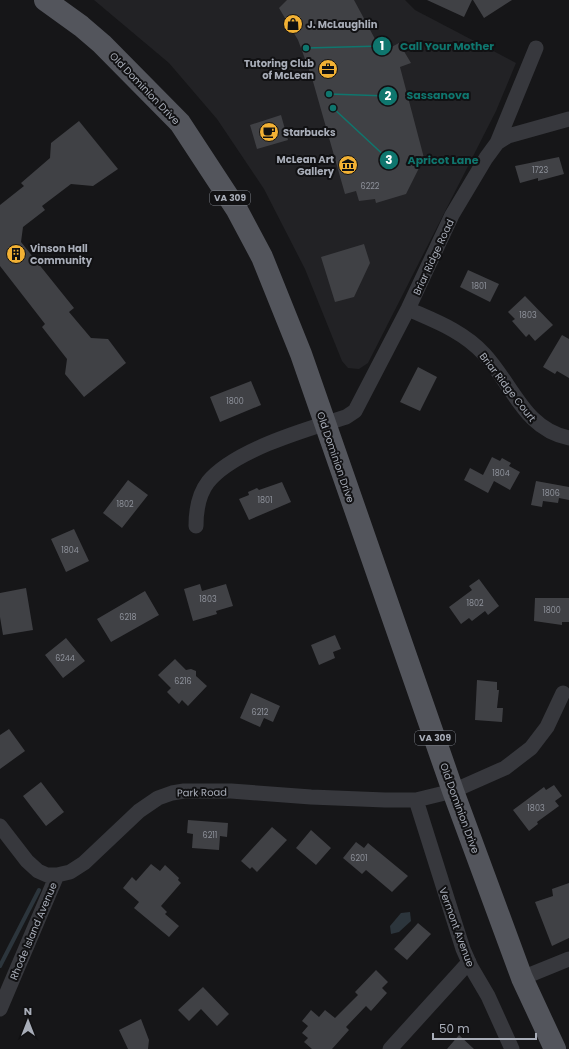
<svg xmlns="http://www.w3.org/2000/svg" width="569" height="1049" viewBox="0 0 569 1049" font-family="Poppins,sans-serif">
  <rect width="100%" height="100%" fill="#161618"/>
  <path fill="#222225" d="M94,0H405L415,10L516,63L496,111L368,363L359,369L348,368L342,361L305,269L264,189L217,119L169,63Z"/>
  <path fill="#2c353c" d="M410,912L411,921L399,932L391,934L390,926L401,913Z"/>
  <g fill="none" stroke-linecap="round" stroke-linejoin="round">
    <path stroke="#2c353c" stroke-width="4" d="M0,966L39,890"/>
  </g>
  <path fill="#404145" d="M287,0H354L375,39L380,37L384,51L399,43L411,63L400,67L424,158L406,194L376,203L375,199L359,201L356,191L345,194L312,78L298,40L279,8Z
    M427,0H472L464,17Z
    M473,0H512L484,18Z
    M281,115L288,140L257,149L250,125Z
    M79,121L118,169L93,186L71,184L42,206L45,210L23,227L21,242L74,308L69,312L91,338L108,339L126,363L84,397L65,374L67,359L42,327L45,324L0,266V205L24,186L21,183L50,158L51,143Z
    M559,157L564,174L538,181V178L520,183L515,166Z
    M364,244L370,263L354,297L335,302L321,257Z
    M468,270L499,284L490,302L460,287Z
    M525,296L553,325L535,341L529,334L526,337L512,321L515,319L508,312Z
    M562,335L569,339V378L557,371L555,374L543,367Z
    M418,367L437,377L420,411L400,402Z
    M251,381L261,405L220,422L210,397Z
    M492,457L500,461L502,458L511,463L509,466L520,472L510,490L494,481L488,493L464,480L470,468L483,475Z
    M128,480L148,495L122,528L103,513Z
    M536,481L569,487V500L559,498L558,503L543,501L542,507L531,505Z
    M282,482L291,502L249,520L239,499L249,495L248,492L257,488L259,490Z
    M74,529L89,561L66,572L51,539Z
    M479,579L499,606L488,615L485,611L472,621L469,618L461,624L449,607L472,590L469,586Z
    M200,584L202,591L226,584L233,606L216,611L217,614L193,621L184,589Z
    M26,588L33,630L3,635L0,617V593Z
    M145,591L159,615L111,642L97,619Z
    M535,598H569V622H562V625L534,621Z
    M335,635L341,649L333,652L335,658L319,665L311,645Z
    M66,638L85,661L63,678L45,655Z
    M175,659L186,670L191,669L196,671V676L207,686L188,706L182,700L179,704L167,692L171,688L158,675Z
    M477,680L497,682V690H499L497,708H503L502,722L475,720Z
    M251,693L280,706L273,722L264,718L260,727L240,718Z
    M9,729L25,751L0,769V735Z
    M41,782L64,812L46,826L23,796Z
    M554,785L562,796L555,801L559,806L537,822L538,824L529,831L513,810L544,787L546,790Z
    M188,820L228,823L227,837L220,836L219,850L192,848L193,834L187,833Z
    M272,827L287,840L257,872L252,867L250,869L241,861Z
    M311,830L331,848L316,865L296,848Z
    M356,842L364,848L368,843L408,876L392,892L366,870L362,874L343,858Z
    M151,864L160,871L165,865L179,878L178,880L181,883L161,906L167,912L165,914L179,926L169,937L134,908L139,902L123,888L132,877L136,881Z
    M569,883V938L552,946L535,902L553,896L552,889Z
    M418,923L431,934L407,960L394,949Z
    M376,970L388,982L382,988L387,993L371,1011L366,1006L346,1027L349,1030L332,1049H312L304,1042L308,1038L302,1033L308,1026L302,1021L311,1010L319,1017L325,1010L335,1018L358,995L355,992Z
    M203,987L229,1014L217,1026L201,1009L189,1021L178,1010Z
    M141,1019L149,1040L148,1049H128L119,1030Z
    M459,1035L474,1049H447Z"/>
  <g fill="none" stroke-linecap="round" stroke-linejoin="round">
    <path stroke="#37383d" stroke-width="15" d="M497,143L536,48
      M408,309C435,321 463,331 484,354C513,385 524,429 569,438
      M196,526C196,510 198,495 208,482C234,450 307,429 346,417L355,411L408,309L452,215L486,158L497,143L508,136L569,119
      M416,800L463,949L471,967L488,996L512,1049
      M0,826L27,861L38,871L47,875H57L70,872L84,863L139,811L158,798L172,793L184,791H231L311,797L385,800H416L453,791L505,768L531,748L547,727L563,693
      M522,978L569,959
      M0,1009L57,875
      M390,1049L469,962"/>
    <path stroke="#53555c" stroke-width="22" d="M45,0L81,26L102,44L180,123L237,210L262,257L301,354L453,791L522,978L555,1049"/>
  </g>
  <defs>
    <symbol id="shop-disc" viewBox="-11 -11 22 22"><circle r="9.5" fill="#f2b134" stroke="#111113"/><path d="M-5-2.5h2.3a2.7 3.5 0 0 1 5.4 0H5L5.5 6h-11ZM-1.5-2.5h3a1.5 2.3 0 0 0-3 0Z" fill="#111"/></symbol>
    <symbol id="office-disc" viewBox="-11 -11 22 22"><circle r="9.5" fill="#f2b134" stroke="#111113"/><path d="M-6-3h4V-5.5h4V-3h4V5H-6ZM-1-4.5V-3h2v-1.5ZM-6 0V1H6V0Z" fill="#111"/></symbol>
    <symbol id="cafe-disc" viewBox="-11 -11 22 22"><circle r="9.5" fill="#f2b134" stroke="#111113"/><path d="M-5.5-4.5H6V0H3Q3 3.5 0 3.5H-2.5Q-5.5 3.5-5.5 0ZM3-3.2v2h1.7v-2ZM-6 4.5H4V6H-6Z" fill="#111"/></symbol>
    <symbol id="museum-disc" viewBox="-11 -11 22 22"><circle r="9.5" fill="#f2b134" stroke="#111113"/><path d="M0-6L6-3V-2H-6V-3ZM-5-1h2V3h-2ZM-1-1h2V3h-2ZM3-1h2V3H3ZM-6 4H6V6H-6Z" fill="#111"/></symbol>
    <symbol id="building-disc" viewBox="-11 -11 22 22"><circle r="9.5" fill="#f2b134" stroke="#111113"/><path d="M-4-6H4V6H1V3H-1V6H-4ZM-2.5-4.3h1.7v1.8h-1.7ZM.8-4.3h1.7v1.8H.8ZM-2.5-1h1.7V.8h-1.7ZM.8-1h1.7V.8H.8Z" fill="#111"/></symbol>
  </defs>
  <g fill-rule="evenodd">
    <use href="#shop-disc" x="282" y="13" width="22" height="22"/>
    <use href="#office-disc" x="317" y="58" width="22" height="22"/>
    <use href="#cafe-disc" x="258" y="121" width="22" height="22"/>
    <use href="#museum-disc" x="337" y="154" width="22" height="22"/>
    <use href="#building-disc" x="5" y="243" width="22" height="22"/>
  </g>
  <g text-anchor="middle" stroke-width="4" stroke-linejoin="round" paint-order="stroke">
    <g font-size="8" fill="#8e929b">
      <text x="540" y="173">1723</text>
      <text x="370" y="189">6222</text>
      <text x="479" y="289">1801</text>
      <text x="528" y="318">1803</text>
      <text x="235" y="404">1800</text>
      <text x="501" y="476">1804</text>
      <text x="551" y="496">1806</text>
      <text x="265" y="503">1801</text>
      <text x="125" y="507">1802</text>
      <text x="70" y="553">1804</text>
      <text x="208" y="602">1803</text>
      <text x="475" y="606">1802</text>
      <text x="552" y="613">1800</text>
      <text x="128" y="620">6218</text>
      <text x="65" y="661">6244</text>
      <text x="183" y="684">6216</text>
      <text x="260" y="715">6212</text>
      <text x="536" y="811">1803</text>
      <text x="210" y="838">6211</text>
      <text x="359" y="861">6201</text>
    </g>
    <g fill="#111113" stroke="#7b7e86" stroke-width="1">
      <rect x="210" y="191" width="40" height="14" rx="3"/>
      <rect x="415" y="731" width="40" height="14" rx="3"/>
    </g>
    <g font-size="9" font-weight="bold" fill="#a8adb8">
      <text x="230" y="201">VA 309</text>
      <text x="435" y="741">VA 309</text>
    </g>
    <g font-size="10" font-weight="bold" fill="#a8adb8" stroke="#111113" text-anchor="start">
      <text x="307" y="28">J. McLaughlin</text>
      <text x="314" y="67" text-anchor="end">Tutoring Club<tspan x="314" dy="12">of McLean</tspan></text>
      <text x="283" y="136">Starbucks</text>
      <text x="334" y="163" text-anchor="end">McLean Art<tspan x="334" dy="12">Gallery</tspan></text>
      <text x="30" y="252">Vinson Hall<tspan x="30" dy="12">Community</tspan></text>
    </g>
    <g font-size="10" fill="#a8adb8" stroke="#111113">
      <text transform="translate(145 88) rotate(46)" y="4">Old Dominion Drive</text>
      <text transform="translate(433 257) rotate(-65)" y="4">Briar Ridge Road</text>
      <text transform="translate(508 387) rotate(52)" y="4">Briar Ridge Court</text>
      <text transform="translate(336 457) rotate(71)" y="4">Old Dominion Drive</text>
      <text transform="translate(202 792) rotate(-1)" y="4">Park Road</text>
      <text transform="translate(460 808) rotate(70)" y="4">Old Dominion Drive</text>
      <text transform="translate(457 927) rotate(70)" y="4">Vermont Avenue</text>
      <text transform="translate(33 931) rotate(-67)" y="4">Rhode Island Avenue</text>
    </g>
  </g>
  <path fill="none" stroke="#0f766e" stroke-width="1.5" d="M306 48L382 46M329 94L388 96M333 108L389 160"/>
  <g fill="#0f766e" stroke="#111113" stroke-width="1.5">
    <circle cx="306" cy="48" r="4"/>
    <circle cx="329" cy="94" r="4"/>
    <circle cx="333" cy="108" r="4"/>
    <circle cx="382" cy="46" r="10"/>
    <circle cx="388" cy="96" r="10"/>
    <circle cx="389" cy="160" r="10"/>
  </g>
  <g font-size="12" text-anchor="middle" font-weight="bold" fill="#fff">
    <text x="382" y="50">1</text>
    <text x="388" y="100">2</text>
    <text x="389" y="164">3</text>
  </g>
  <g font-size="11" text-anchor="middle" font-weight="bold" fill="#0f766e" stroke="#111113" stroke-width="4" stroke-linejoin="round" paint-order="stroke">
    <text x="447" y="50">Call Your Mother</text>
    <text x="438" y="99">Sassanova</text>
    <text x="443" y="164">Apricot Lane</text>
  </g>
  <g transform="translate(28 1021)" stroke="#111113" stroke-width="3" paint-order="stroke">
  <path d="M0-3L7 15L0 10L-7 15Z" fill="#a8adb8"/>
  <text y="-6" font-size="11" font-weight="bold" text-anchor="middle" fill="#a8adb8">N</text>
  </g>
  <path d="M433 1033v6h103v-6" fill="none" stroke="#a8adb8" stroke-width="2"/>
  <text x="439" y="1033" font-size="12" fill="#a8adb8" stroke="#111113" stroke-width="3" paint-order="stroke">50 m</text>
</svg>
